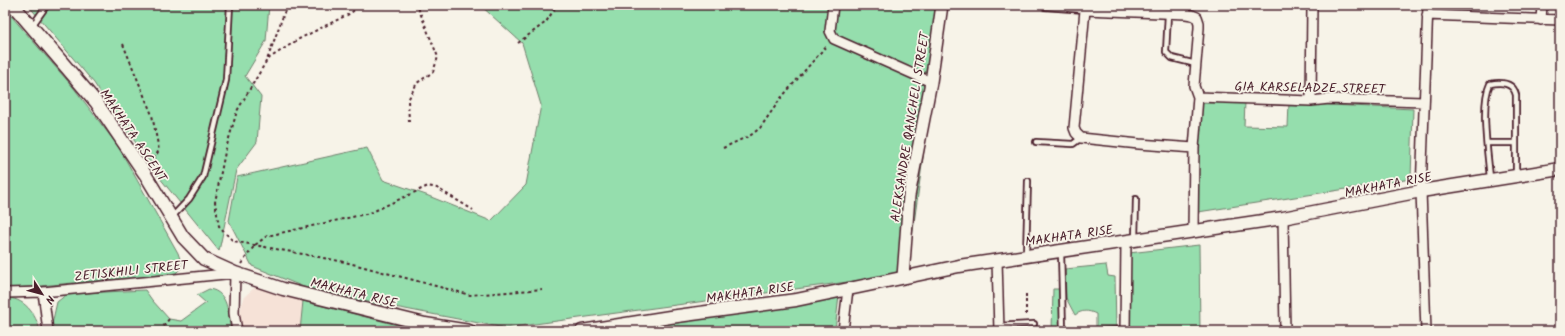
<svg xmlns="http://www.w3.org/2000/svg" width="1565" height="336" viewBox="0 0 1565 336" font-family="Kalam,sans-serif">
  <rect width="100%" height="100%" fill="#f7f3e8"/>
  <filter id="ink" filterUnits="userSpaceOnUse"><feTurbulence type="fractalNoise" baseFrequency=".025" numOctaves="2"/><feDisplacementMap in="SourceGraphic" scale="8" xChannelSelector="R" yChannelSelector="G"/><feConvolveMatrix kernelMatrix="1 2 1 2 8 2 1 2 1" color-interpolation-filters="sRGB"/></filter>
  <g filter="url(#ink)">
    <path fill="#f6e2d7" d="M255,287H265L282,294L303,301L300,331H242L239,319L243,298Z"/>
    <path fill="#95dead" stroke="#707e6c" d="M28,5H269L266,41L245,76L261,97L257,142L236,170L219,251L159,177L143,152L114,114L94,83Z
      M480,5H944L907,274L505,328L316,292L252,266L229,221L237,177L367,148L383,180L426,195L491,221L526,185L541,105L522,43Z
      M5,9L73,87L118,146L178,253L181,262V268L176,273L153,276L5,289Z
      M1245,102L1244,126L1288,127L1289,103L1413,109L1411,179L1198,212L1195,201L1201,103Z
      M1199,245L1200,331H1130L1129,253Z
      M1106,265L1108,276L1115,277L1116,331H1096V314C1088,310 1082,310 1075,315L1066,298L1065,269Z
      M209,289C229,292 228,314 231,331H53L52,324L57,302L67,294L145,290L152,300L169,319L181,321L206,303L197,295Z
      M1053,289H1059L1060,331H1052Z
      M839,295L835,331H624Z
      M5,298C24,297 36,314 40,331H5Z
      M303,301L421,331H300Z"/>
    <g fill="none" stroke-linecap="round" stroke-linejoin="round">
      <defs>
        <path id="service" d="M1045,7L1085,10
          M1168,14L1166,52L1172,58L1196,64
          M32,26L47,5
          M1036,142L1073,144L1081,138
          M1487,143H1516
          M1490,178C1488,155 1480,104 1490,84C1501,82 1513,82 1516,95V176
          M172,217L189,199L203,177L226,80L230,5
          M1135,239L1136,199
          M1061,252L1063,331
          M1026,255L1028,181
          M999,326L1034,324
          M1100,331L1125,330"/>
        <path id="minor" d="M833,5L830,31L834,39L931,82
          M1427,15L1560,20
          M1541,20L1542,5
          M1198,97L1311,101L1329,99L1423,102
          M1311,101L1312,5
          M1283,218L1285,331
          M1193,232L1194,148L1139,144L1081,138L1076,133L1074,128L1085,10L1186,14L1192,15L1197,17L1199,23V28L1194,86L1198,97L1194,148
          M997,260L999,331
          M43,292L48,331
          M5,293L43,292L235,273L234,313L237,331
          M843,331L848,289
          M1125,331L1126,242
          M1426,331L1421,191L1428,5"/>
        <path id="tertiary" d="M903,277L909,196L931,82L942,5"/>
        <path id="secondary" d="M13,5L96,102L145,174L183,237L204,259L235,273L283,289L425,324L469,331
          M582,331L670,317L796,300L959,266L1283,218L1421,191L1560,169"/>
      </defs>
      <use href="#service" stroke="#4a1f2b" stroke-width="8"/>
      <use href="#minor" stroke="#4a1f2b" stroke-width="12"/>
      <use href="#tertiary" stroke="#4a1f2b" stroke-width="14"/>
      <use href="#secondary" stroke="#4a1f2b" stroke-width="15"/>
      <path stroke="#4a1f2b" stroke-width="2" stroke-dasharray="3 3" stroke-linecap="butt" d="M287,5L267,60L237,111L225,152L215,202L219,226L233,241L345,262L470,295L542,289
        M518,43L546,22L557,5
        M123,44L152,115L159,150L151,164
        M268,59L299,39L351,13L360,5
        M409,122L408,100L417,83L433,72L438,57L417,5
        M723,148L751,135L760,128L781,98L827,45
        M241,264L255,245L267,236L370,213L428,186L437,188L473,210
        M1026,294V316
        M160,331L169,319"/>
      <use href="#service" stroke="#f7f3e8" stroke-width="4.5"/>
      <use href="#minor" stroke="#f7f3e8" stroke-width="9"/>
      <use href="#tertiary" stroke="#f7f3e8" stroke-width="11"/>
      <use href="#secondary" stroke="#f7f3e8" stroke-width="12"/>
    </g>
  </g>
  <g text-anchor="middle" stroke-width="3.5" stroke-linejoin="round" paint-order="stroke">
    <g font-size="13" fill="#4a1f2b" stroke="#f7f3e8">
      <text transform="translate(1310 87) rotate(1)" y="5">GIA KARSELADZE STREET</text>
      <text transform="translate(909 127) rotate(-81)" y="5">ALEKSANDRE QANCHELI STREET</text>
      <text transform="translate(134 135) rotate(56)" y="5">MAKHATA ASCENT</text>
      <text transform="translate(1388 184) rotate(-11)" y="5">MAKHATA RISE</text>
      <text transform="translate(1069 235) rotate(-8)" y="5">MAKHATA RISE</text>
      <text transform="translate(131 270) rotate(-6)" y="5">ZETISKHILI STREET</text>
      <text transform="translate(354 292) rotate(14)" y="5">MAKHATA RISE</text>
      <text transform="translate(750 292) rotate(-8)" y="5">MAKHATA RISE</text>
    </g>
  </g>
  <rect width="1565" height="336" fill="none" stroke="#f7f3e8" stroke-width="20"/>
  <rect x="10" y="10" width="1545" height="316" fill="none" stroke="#4a1f2b" stroke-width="1.5" filter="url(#ink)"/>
  <g transform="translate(42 294) rotate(126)" stroke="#f7f3e8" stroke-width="3" paint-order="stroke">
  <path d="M0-3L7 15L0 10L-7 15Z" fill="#4a1f2b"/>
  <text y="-6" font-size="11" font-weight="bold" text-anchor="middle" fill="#4a1f2b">N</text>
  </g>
</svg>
